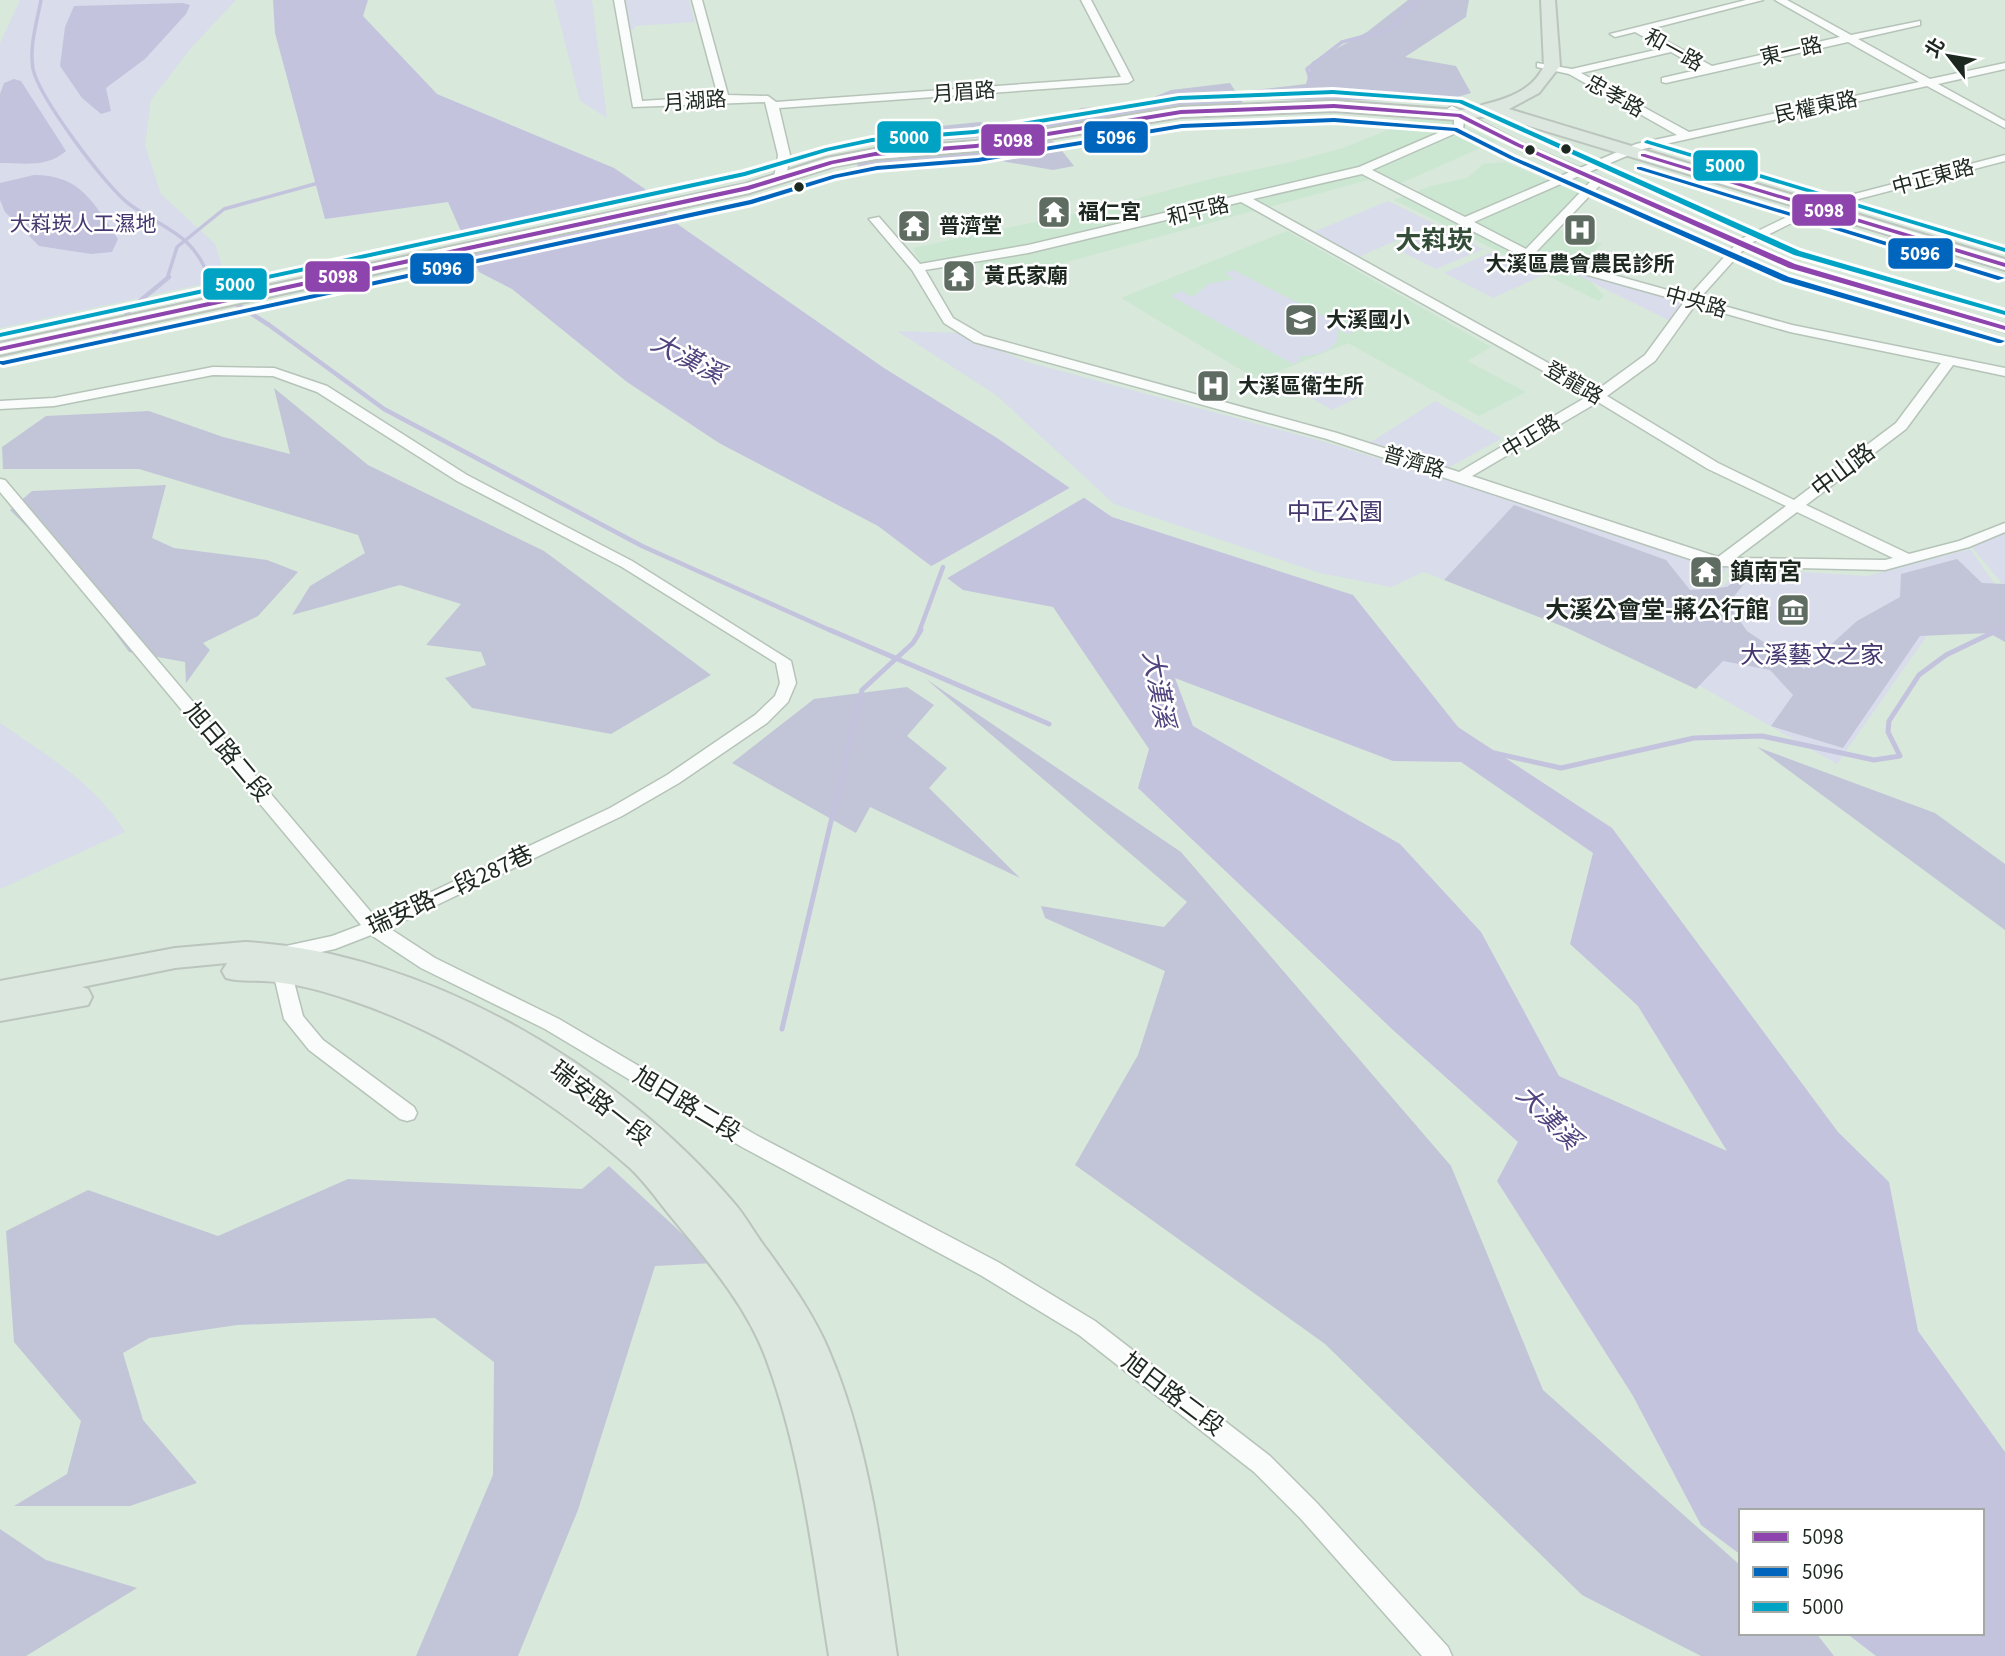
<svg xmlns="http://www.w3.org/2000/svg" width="2005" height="1656" viewBox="0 0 2005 1656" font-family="'Source Sans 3','Noto Sans TC',sans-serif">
  <rect width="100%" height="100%" fill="#d8e8db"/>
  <path fill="#cbe7d1" d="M1418,115L1447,119L1496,141L1397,185L1379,177L1063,263L984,273L974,254L921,264L913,248L1110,206L1210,179L1296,161L1343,148L1403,124Z
    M1505,162L1547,180L1564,184L1576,178L1593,183L1553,228L1602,244L1577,266L1604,296L1599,301L1394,200L1431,186L1467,178L1483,164Z
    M1287,231L1491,347L1467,361L1526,392L1479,416L1348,343L1258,380L1121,298Z"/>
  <path fill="#d9dceb" d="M20,0H236L191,48L151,100L145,145L161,194L215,244L226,279L0,328V43Z
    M554,0H592L607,118L580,101Z
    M620,0H689L695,22L635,26V29L625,30Z
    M1388,201L1435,224L1358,257L1311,233Z
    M1441,228L1483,249L1436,269L1394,248Z
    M1492,252L1541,276L1493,298L1444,273Z
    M1561,267L1690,303L1670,321Z
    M1233,270L1354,331L1348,334L1337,329L1338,340C1330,353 1313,356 1298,357L1301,360L1293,364L1171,296L1181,291L1193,297L1208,284L1234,279L1225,273Z
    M897,331L959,333L1027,362L1325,442L1727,568L1653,660L1424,572L1391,587L1320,573L1114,504L996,395Z
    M1317,371L1361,396L1332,410L1289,385Z
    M1435,401L1502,438L1446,469L1368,444Z
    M2005,530V587L1970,545Z
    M1970,549L2005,598L1940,617L1837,764L1665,666L1737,568L1867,576Z
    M0,723C46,755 95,783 125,832L0,889Z"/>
  <path fill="#c2c5d8" d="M1408,0H1469L1466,17L1405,57L1456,66L1471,93L1444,101L1258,99L1254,90L1306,84L1312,62L1367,32Z
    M1230,83L1243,103C1123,112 1005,144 885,142L886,138L930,127L980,122L1004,129L1055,122L1081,108L1137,104L1171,90Z
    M1043,139L1055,142L1074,166L1053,170L984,158L952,161L928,169L860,172L857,164L865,159Z
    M274,388L368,465L544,551L711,675L611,734L472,708L445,678L486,665L481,652L426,645L461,604L400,585L292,615L310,586L365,553L358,535L139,469H3L2,447L46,416L149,411L223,437L290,454Z
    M166,485L152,538L174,548L267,560L298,572L258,616L203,643L210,650L186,683L185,662L129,652L67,567L10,510L32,491Z
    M1514,505L1666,560L1690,590L1727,587L1751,569L1755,570L1728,604L1747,631L1804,669L1857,621L1900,597L1901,574L1957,559L1982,583L2005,584V642L1989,633L1920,636L1843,748L1771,726L1793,695L1770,670L1723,661L1696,689L1567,628L1444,580Z
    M926,679L1181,852L1451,1166L1543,1390L1741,1566V1633H1816L1834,1656H1701L1582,1595L1325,1344L1075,1165L1138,1055L1165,971L1045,918L1041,906L1164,927L1187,902Z
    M907,687L934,705L907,736L947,768L929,788L1020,878L870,807L856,833L732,763L814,699Z
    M1757,747L1935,813L2005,864V930Z
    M609,1166L714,1263L655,1266L578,1510L518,1656H416L493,1475L494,1362L435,1318L237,1325L149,1338L123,1353L143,1420L197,1483L130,1506H14L67,1474L81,1421L14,1342L6,1231L88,1190L218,1236L348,1179L582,1189Z
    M0,1529L46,1560L137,1588L26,1656H0Z"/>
  <path fill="#c4c3de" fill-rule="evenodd" d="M273,0H368L363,16L437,94L614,168L645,189L673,221L884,368L997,438L1112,517L1353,595L1458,727L1612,828L1838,1132L1889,1182L1918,1331L2005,1452V1656H1876L1846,1633H1982V1511H1741V1555L1701,1525L1633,1396L1497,1181L1518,1142L1393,1030L1138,788L1149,749L1053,607L963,590L878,526L719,443L627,382L512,289L479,272L448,202L325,219L275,33ZM1175,678L1393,761L1461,762L1593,853L1570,944L1638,1006L1727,1151L1559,1076L1481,932L1400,844L1193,726Z
    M183,3L190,5L186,14L145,59L106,88L111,111L101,114L82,98L60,66L65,27L74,6Z
    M14,79L21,81L66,151C47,168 23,163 0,163V94L4,83Z
    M34,175C82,175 94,204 118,239L112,252L91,254L39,246L5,212L0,200V183Z"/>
  <path fill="#d8e8db" d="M655,196L669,212L468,256L460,238Z
    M1073,486L1087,496L944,580L928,568Z"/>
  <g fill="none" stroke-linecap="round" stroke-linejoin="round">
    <path stroke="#c4c3de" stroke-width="3.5" d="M41,0C37,22 29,46 33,69C39,97 106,187 129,204C164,230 194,233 209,279
      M1311,82L1307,69L1342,42L1388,30L1418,0
      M167,279L177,247L224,209L322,182"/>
    <path stroke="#c4c3de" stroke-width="4.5" d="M209,277L213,289L269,325L384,409L642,546L834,632
      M0,363L112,338L130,309L169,277
      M919,632L943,567
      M1993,632L2005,628"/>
    <path stroke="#c4c3de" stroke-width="5" d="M830,630L1049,724
      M1494,753L1561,768L1694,738L1762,736L1874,760L1900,756L1888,732L1889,721L1919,675L1946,655L1998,630
      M782,1029L862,690L913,643L921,630"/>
    <defs>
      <path id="street" d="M614,0H624L642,101L718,96L692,0H702L728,95L768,96L776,102L1121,77L1081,0H1091L1133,80L1128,83L779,108L790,155L786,177L780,180L774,177L778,155L765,102L633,107Z
        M1746,0H1763L1646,30L1712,66L1840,37L1775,0H1787L1851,35L1920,21V25L1858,39L1930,79L2005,63V69L1938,84L2005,121V128L1927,86L1643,149L1589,172L1741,239L1812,205L2005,155V161L1820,209L1751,243L1796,263L2005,324V332L1788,269L1744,249L1699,299L1792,325L2005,368V376L1953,365L1906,429L1806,505L1909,554L1959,541L2005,523V532L1969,547L1885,570L1721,566L1690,559L1327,439L974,342L944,323L912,270L869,219L879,217L920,264L1028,245L1359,167L1454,126V114L1447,109L1452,106L1522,143L1580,168L1636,144L1677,135L1569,74L1537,67V63L1572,69L1664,48L1635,32L1615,37L1610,34ZM1848,42L1919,82L1689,132L1581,73L1671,52L1701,69L1662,78V82L1666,83ZM1464,120L1514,147L1570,172L1465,217L1372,170L1463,130ZM1362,174L1523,257L1684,302L1645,355L1597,390L1253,199ZM1579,176L1591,181L1526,249L1474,222ZM1600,185L1735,245L1689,296L1535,253ZM1241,202L1588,396L1459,472L1337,433L984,336L953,318L925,270L1028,253ZM1695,305L1790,332L1941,363L1896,423L1794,500L1718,463L1607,396L1655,361ZM1598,402L1708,469L1786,506L1718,557L1472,476ZM1797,512L1893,558L1885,560L1736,558Z
        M213,367L274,368L327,386L467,475L632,561L791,661L796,683L788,702L767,723L679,783L622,816L389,928L435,958L559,1019L756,1135L998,1262L1095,1321L1270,1456L1317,1503L1448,1647L1452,1656H1422L1301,1519L1254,1472L1079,1335L982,1276L742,1147L545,1029L421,968L371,935L335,949L279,961L272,959L270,954L272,949L332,936L361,925L0,492V479L5,480L376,918L610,808L667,775L755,715L775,696L780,683L776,663L622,567L457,481L317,392L273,376L213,375L54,406L0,409V401L54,398Z
        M292,960L299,962L301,967L293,978L303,1016L323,1040L414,1107L417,1113L414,1119L407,1121L400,1119L309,1050L284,1019L274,976L285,962Z"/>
      <path id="primary" d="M1541,0H1555L1560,66L1539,93L1509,109L2005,259V270L1493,115L1459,120L1334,111L1181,117L976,151L875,159L835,166L749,193L0,355V343L745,184L826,158L875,149L976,141L1181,107L1334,101L1459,110L1479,108L1482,105C1507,99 1532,91 1544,66Z
        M245,942C425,952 619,1067 734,1203C747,1218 756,1236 768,1251C791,1283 814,1315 829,1351C870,1447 882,1553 897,1656H829C813,1557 802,1456 767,1361C747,1305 705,1258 668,1213C656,1198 644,1181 630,1168C557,1103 443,1030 350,1000C324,991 290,982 263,981C250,980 239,982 226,978L222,971L227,963L175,968L82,987L88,989L92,997L88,1005L0,1021V981L175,948Z"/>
    </defs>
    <use href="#street" stroke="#b6c3b9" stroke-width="3"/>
    <use href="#primary" stroke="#bbc4bd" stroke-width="4"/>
    <use href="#street" fill="#f9fcfa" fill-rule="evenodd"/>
    <use href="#primary" fill="#dce7df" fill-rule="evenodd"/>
    <defs>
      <path id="bus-1" d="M1334,104L1461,114L1520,144L1795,264L2005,326V330L1789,268L1516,146L1458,117L1334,108L1181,114L976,148L875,156L833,164L749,190L0,351V347L747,186L830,161L875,152L976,144L1181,110Z
        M1641,154H1645L2005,263V267L1641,156Z"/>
      <path id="bus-2" d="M1334,118L1457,128L1514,157L1789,277L2005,341L2001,343H1998L1783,281L1510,159L1454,131L1334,122L1182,128L978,162L877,170L836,178L752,204L3,365L0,364V361H3L750,200L833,175L877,166L978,158L1182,124Z
        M1637,167H1641L2005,278L1998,280L1637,169Z"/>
      <path id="bus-3" d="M1333,90L1462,100L1800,251L2005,311V315L1794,255L1459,103L1333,94L1179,100L974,134L872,142L829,151L745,176L0,337V333L744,172L826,148L872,138L974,130L1179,96Z
        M1647,140L2005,248V252L1645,143L1644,142Z"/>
    </defs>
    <use href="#bus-1" stroke="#fff" stroke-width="6"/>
    <use href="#bus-2" stroke="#fff" stroke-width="6"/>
    <use href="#bus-3" stroke="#fff" stroke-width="6"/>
    <use href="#bus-1" fill="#8e44ad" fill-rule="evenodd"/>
    <use href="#bus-2" fill="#0065bd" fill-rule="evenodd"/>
    <use href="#bus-3" fill="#01a3c5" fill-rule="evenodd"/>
  </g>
  <defs>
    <symbol id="temple-square" viewBox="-11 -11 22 22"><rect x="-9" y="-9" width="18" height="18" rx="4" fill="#5e6c61" stroke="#fff"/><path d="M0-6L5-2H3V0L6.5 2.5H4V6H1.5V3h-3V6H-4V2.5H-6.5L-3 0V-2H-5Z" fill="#fff"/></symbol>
    <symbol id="hospital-square" viewBox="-11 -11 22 22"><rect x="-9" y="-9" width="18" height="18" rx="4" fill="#5e6c61" stroke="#fff"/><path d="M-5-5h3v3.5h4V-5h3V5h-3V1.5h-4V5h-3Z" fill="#fff"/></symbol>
    <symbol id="school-square" viewBox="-11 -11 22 22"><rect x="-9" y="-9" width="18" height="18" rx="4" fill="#5e6c61" stroke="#fff"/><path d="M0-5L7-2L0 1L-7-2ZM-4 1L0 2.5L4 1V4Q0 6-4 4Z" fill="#fff"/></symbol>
    <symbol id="museum-square" viewBox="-11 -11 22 22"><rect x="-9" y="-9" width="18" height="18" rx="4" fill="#5e6c61" stroke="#fff"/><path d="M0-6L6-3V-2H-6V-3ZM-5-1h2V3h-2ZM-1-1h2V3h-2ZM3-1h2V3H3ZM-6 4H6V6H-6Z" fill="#fff"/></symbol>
  </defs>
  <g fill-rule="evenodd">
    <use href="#temple-square" x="1035" y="193" width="38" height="38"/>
    <use href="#temple-square" x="895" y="207" width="38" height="38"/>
    <use href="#hospital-square" x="1561" y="211" width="38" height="38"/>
    <use href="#temple-square" x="940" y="257" width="38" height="38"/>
    <use href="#school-square" x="1282" y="301" width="38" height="38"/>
    <use href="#hospital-square" x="1194" y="367" width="38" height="38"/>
    <use href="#temple-square" x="1687" y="553" width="38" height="38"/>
    <use href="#museum-square" x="1774" y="591" width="38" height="38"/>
  </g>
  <g fill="#1d2920" stroke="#fff" stroke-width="2.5">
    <circle cx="1566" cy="149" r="6"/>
    <circle cx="1530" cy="150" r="6"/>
    <circle cx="799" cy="187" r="6"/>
  </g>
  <g text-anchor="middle" stroke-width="5" stroke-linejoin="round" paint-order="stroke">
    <g font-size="21" fill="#1d2920" stroke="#fff">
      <text transform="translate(1674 50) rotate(29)" y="7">和一路</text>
      <text transform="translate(1791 51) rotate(-13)" y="7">東一路</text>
      <text transform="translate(964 92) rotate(-4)" y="7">月眉路</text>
      <text transform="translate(1615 96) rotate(29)" y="7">忠孝路</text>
      <text transform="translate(695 101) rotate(-4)" y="7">月湖路</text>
      <text transform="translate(1816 107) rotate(-12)" y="7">民權東路</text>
      <text transform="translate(1933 177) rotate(-15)" y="7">中正東路</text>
      <text transform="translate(1198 211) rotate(-13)" y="7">和平路</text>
      <text transform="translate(1696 302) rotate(16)" y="7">中央路</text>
      <text transform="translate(1574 383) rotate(30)" y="7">登龍路</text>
      <text transform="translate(1531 436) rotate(-31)" y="7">中正路</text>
      <text transform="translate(1414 462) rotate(17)" y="7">普濟路</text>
    </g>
    <g font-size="21" font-weight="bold" fill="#1d2920" stroke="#fff" text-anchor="start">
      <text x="1078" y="219">福仁宮</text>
      <text x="939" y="233">普濟堂</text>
      <text x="1580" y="271" text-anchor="middle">大溪區農會農民診所</text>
      <text x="984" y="283">黃氏家廟</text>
      <text x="1326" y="327">大溪國小</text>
      <text x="1238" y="393">大溪區衛生所</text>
    </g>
    <g font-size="21" fill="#44366e" stroke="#fff">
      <text x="83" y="231">大嵙崁人工濕地</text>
    </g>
    <g font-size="24" fill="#1d2920" stroke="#fff">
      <text transform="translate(1843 470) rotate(-37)" y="8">中山路</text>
      <text transform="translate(228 752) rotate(50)" y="8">旭日路二段</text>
      <text transform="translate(450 890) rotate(-25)" y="8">瑞安路一段287巷</text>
      <text transform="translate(601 1103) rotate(38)" y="8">瑞安路一段</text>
      <text transform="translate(687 1104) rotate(31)" y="8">旭日路二段</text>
      <text transform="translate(1173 1394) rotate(37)" y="8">旭日路二段</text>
    </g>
    <g font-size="24" fill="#44366e" stroke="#fff">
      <text x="1335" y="520">中正公園</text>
      <text x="1812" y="663">大溪藝文之家</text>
    </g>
    <g font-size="24" font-weight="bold" fill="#1d2920" stroke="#fff" text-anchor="start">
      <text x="1730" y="580">鎮南宮</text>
      <text x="1769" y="618" text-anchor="end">大溪公會堂-蔣公行館</text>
    </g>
    <g font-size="26" font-weight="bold" fill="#334d39" stroke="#fff">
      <text x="1434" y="249">大嵙崁</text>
    </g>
    <g font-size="26" font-style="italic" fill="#51447e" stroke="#fff">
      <text transform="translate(688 358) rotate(28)" y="9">大漢溪</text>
      <text transform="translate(1159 689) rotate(80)" y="9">大漢溪</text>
      <text transform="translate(1549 1117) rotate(45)" y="9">大漢溪</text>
    </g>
  </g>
  <g stroke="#fff" stroke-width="2.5">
    <rect x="1083" y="120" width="66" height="34" rx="7" fill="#0065bd"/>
    <rect x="876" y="120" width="66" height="34" rx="7" fill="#01a3c5"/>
    <rect x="980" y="123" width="66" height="34" rx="7" fill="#8e44ad"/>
    <rect x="1692" y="149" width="67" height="33" rx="7" fill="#01a3c5"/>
    <rect x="1791" y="193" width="66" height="34" rx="7" fill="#8e44ad"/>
    <rect x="1887" y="237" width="67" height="33" rx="7" fill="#0065bd"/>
    <rect x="409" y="252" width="66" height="33" rx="7" fill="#0065bd"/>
    <rect x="304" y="260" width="67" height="33" rx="7" fill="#8e44ad"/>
    <rect x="202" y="267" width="66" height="34" rx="7" fill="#01a3c5"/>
  </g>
  <g font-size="19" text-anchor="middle" font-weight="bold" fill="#fff">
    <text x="1116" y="144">5096</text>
    <text x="909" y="144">5000</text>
    <text x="1013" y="147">5098</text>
    <text x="1725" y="172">5000</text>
    <text x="1824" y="217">5098</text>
    <text x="1920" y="260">5096</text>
    <text x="442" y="275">5096</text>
    <text x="338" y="283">5098</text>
    <text x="235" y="291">5000</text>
  </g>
  <rect x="1739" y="1509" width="245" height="126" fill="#ffffff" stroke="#a5a9a6" stroke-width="2"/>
  <rect x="1753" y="1532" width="35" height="10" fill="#8e44ad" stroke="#a5a9a6" stroke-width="2"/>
  <text x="1802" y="1544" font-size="21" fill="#1d2920">5098</text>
  <rect x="1753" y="1567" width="35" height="10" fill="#0065bd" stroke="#a5a9a6" stroke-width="2"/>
  <text x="1802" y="1579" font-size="21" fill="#1d2920">5096</text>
  <rect x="1753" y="1602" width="35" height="10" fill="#01a3c5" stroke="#a5a9a6" stroke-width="2"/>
  <text x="1802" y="1614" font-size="21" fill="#1d2920">5000</text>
  <g transform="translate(1949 56) rotate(301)" stroke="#ffffff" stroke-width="5" paint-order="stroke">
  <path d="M0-5L12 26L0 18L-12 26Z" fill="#1d2920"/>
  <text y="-10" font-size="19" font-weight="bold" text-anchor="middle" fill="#1d2920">北</text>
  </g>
</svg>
